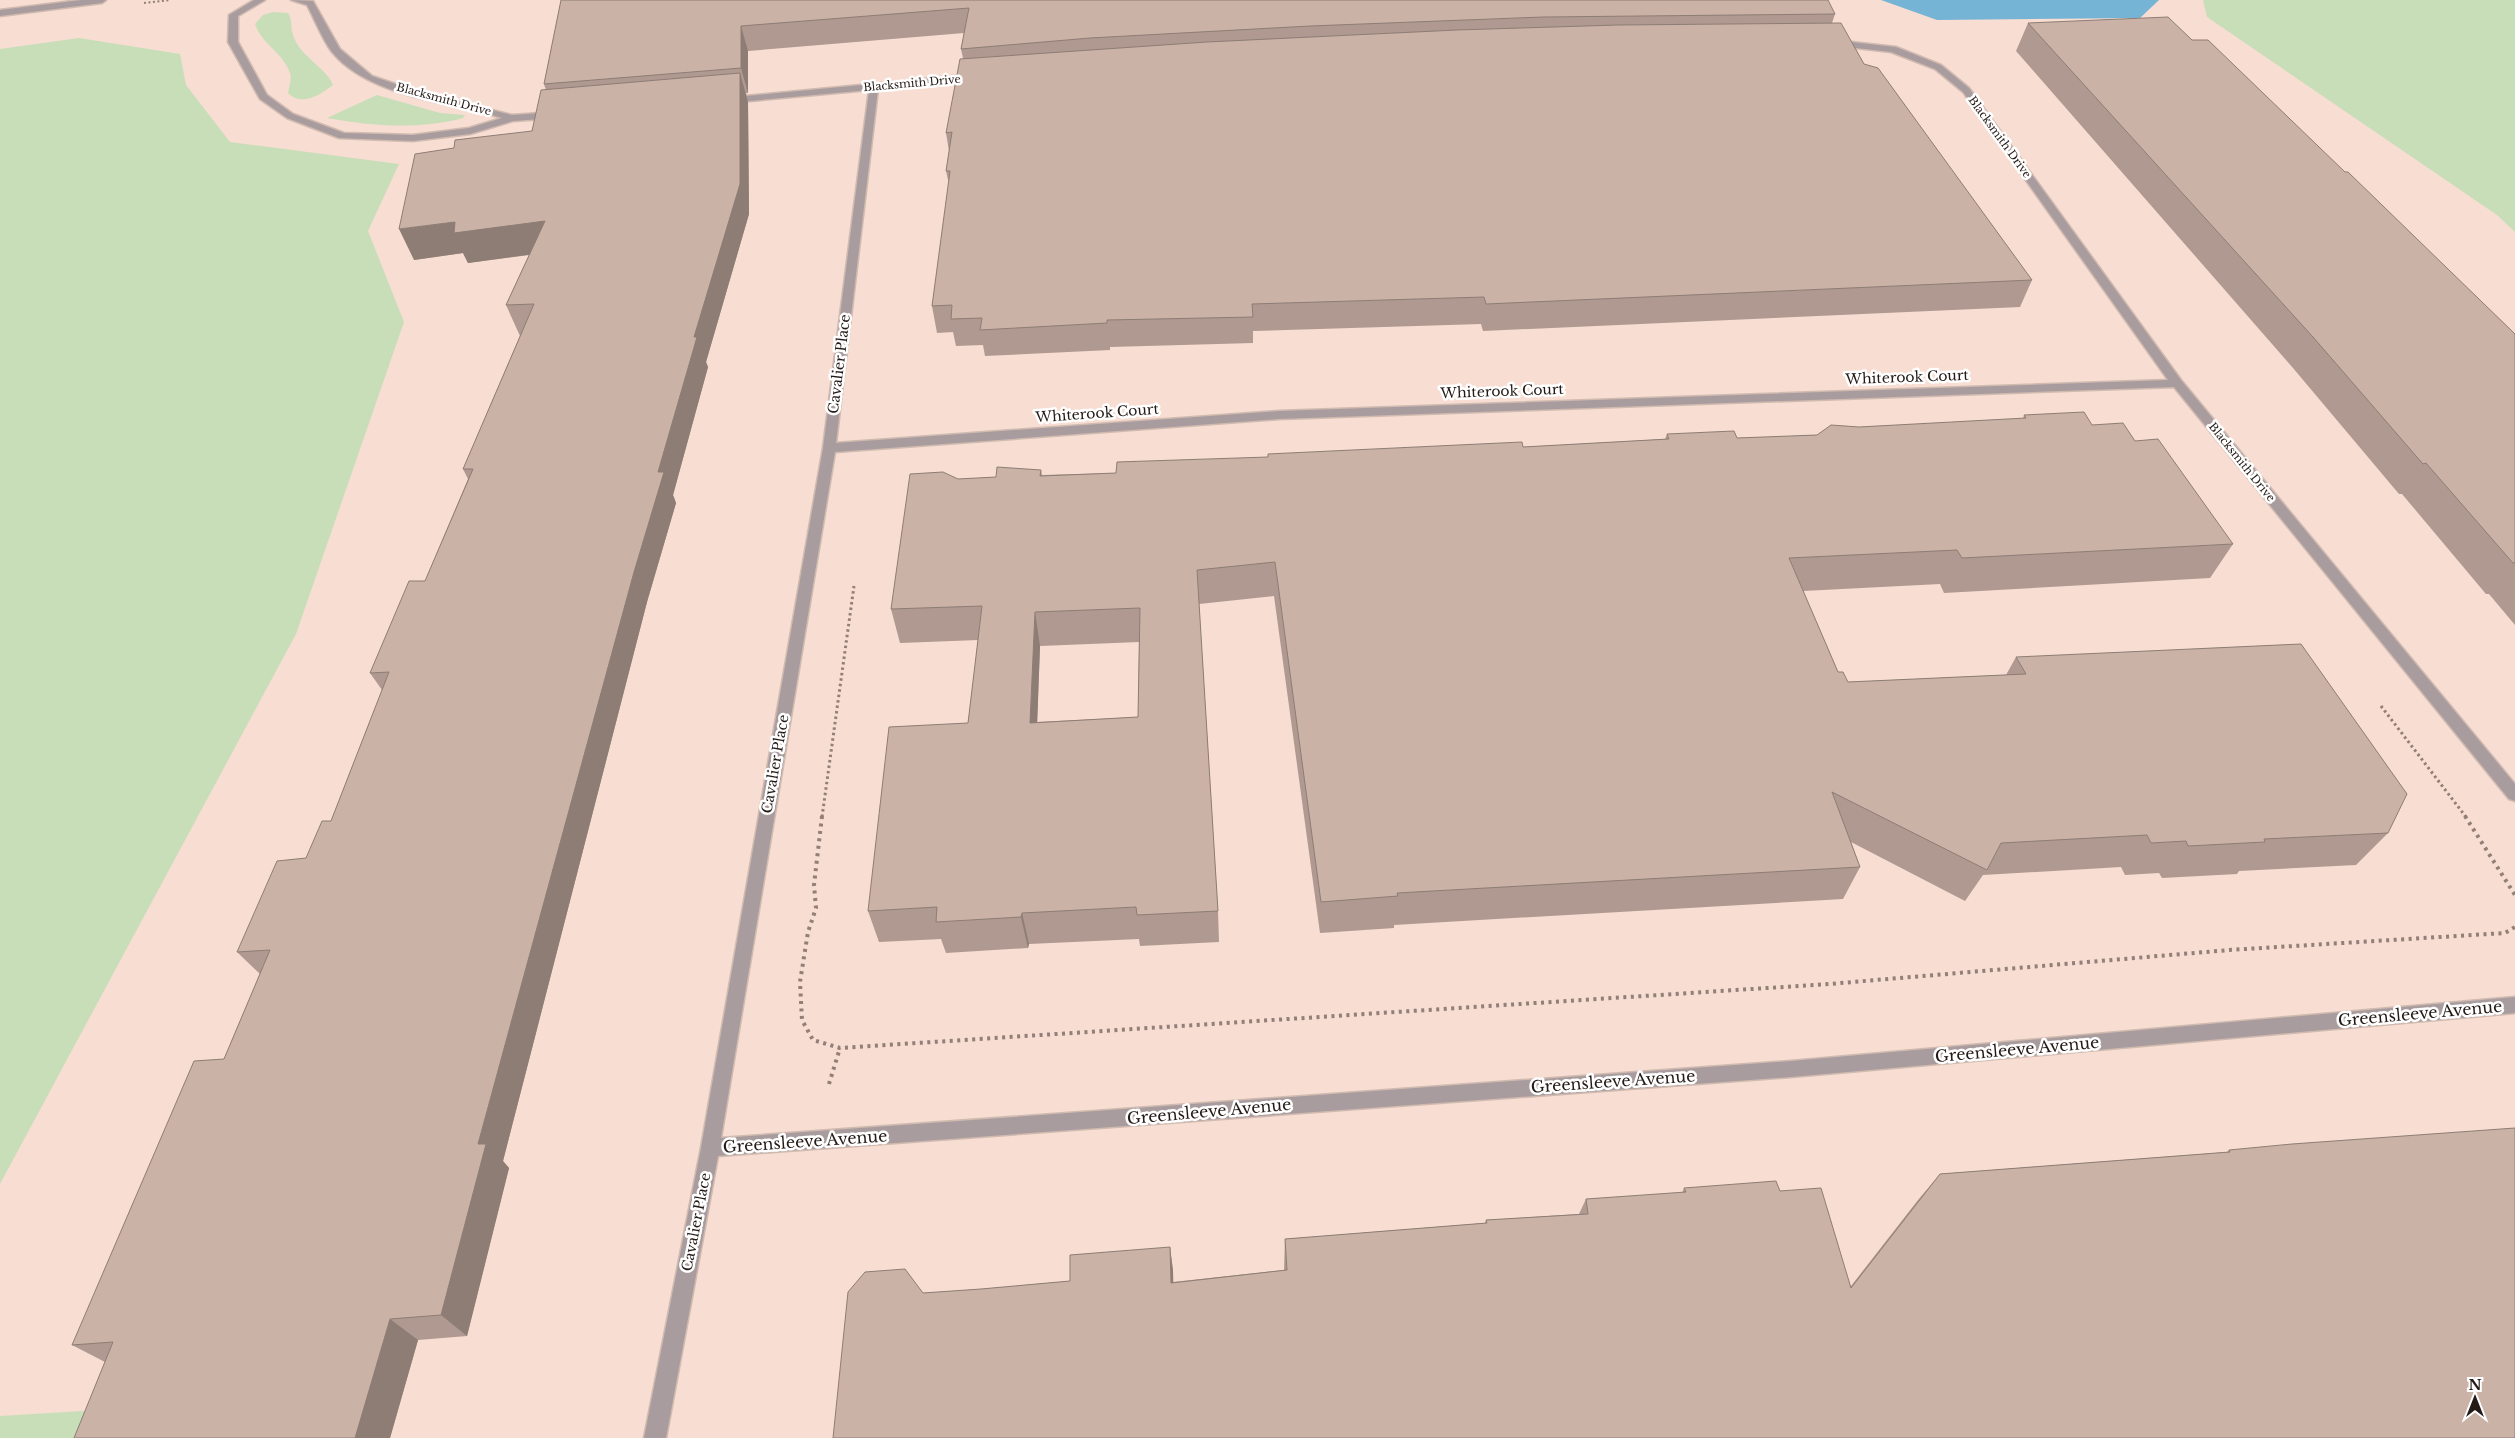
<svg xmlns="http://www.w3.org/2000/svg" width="2515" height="1438" viewBox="0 0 2515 1438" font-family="'Libre Baskerville',serif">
  <rect width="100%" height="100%" fill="#f7ddd2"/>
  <path fill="#c8deb8" d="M2203,0H2515V232L2497,215L2207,17Z
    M273,12L288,13C293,21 290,26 293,35C300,57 325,66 333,85C320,95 302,107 288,93C289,87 292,78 290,73C283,52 262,45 255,24L263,15Z
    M79,38L180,54L186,85L230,142L399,164L368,231L404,322L296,634L0,1184V49Z
    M377,95L440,113L465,115L463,118C419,130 371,126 327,118Z
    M132,1408L120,1438H0V1416Z"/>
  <path fill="#76b4d5" d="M1881,0H2159L2140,18L1937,20Z"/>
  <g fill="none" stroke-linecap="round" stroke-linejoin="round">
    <defs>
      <path id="minor" d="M254,0H265L238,16V42L267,95L293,114L344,133L413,135L469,128L502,118C449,102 369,97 332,52C322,39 315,20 307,5L291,0L313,1L340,49L372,76L416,91L512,115L556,112L561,115L556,118L513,121L470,134L413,141L339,138L287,118L260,99L228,42L229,15Z
        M1833,40L1896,47L1941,65L1969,88L2181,380L2515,784V801L2509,799L2174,387L1279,419L835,452L721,1138L1791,1061L2515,997V1013L1791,1077L718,1156L666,1438H644L701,1148L823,448L869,90L728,103L725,102V98L976,74L981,77L976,80L878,89L836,443L1279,411L2168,380L1963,92L1935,69L1891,52L1830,45V41Z"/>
      <path id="tertiary" d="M81,0H106L102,3L0,16V10Z"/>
    </defs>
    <use href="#minor" stroke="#d1bab0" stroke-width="3"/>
    <use href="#tertiary" stroke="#d1bab0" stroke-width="3"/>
    <path stroke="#917f78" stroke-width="2" stroke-dasharray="2 2.5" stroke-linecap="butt" d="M144,3L170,0"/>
    <path stroke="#917f78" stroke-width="3" stroke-dasharray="2.5 3" stroke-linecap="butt" d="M2381,706L2466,817
      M822,817L854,586"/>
    <path stroke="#917f78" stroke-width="4" stroke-dasharray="3 4.5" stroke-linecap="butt" d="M822,816L814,885L816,908L808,932L800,982L802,1020L813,1040L840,1048L1829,984L2229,950L2505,933L2515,927
      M2465,816L2515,895
      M829,1084L840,1048"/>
    <use href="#minor" fill="#a89c9e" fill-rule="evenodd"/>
    <use href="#tertiary" fill="#a89c9e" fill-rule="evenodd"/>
  </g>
  <path fill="#af9990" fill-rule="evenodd" d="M561,0L1835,14L1832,23L2032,280L2020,307L1483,331L1481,324L1253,331V343L1110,347V350L985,356L983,345L956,346L953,332L937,333L932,306L949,184L946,171L949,151L946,133L963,58L961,49L964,33L748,51V93H746L748,102L749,214L706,362L708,367L673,495L676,503L647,602L503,1161L509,1168L467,1336L418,1340L390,1438H74L105,1362L72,1345L224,1059L260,974L237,952L306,858L331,821L382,690L370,673L425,581L468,479L463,469L520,336L506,305L529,255L468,263L463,253L414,260L454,148L532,131L546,90L544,84Z
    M2028,23L2192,40L2345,172L2515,334V625L2489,594H2486L2402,494H2399L2293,368L2016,51Z
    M2024,415L2092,425L2135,441L2233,544L2210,578L1944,593L1940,584L1803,591L1838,672L1848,682L2006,675L2016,657L2388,833L2356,865L2239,871L2237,874L2162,878L2159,873L2125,875L2121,867L1983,875L1965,901L1851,842L1860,867L1843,899L1394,925V928L1320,933L1274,596L1199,604L1218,911L1219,942L1140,946L1139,939L1029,944L1028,948L946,953L941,939L879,942L868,911L968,723L978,640L900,643L891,609L958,479L996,477L1041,470L1042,475L1116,473L1523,447L1665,439L1667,434L1737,438L1817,435L1859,427L2023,419ZM1139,642L1138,717L1037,722L1040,646Z
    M2229,1150L2515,1438L923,1293L981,1289L1070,1281L1170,1247L1173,1271V1282L1284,1270L1285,1239L1485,1223L1486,1220L1579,1214L1586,1199L1682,1193L1684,1188L1780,1191L1851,1286L1918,1200L1940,1174L2227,1152Z"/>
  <path fill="#8e7d75" d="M741,26L748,51V93L741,68Z
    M740,73L748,102L749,214L706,362L708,367L673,495L676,503L647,602L503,1161L509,1168L467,1336L441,1315L478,1144L658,472Z
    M545,221L557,251L468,263L463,253L414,260L399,229L455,222Z
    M1035,612L1040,646L1036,756L1030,723Z
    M1022,913L1029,944L1028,948L1021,917Z
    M1170,1247L1173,1271L1174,1306L1171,1283Z
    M390,1319L418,1340L390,1438H355Z"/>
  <path fill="#cbb2a7" stroke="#8e7d75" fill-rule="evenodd" d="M561,0H1828L1835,14L1543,17L1310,26L1090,38L961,49L969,8L741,26V68L544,84Z
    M2168,17L2192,40H2208L2345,172H2348L2515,334V563H2513L2426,463L2423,464L2313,337L2028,23Z
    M1841,23L1864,64L1878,68L2032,280L1486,304L1484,297L1252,304L1253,317L1107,320V323L980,330L982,318L951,319L952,305L932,306L950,171H946L952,132L946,133L960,59L1207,42L1457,30L1618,25Z
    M740,73V184L694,337H697L658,472H664L634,572L478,1144H486L441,1315L390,1319L355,1438H74L113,1342L72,1345L194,1061L224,1059L270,950L237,952L277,861L306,858L322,821H331L389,672L370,673L409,581H425L473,469H463L534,304L506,305L545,221L454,233L455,222L399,229L415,154L454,148L455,140L532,131L541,90Z
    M2084,412L2092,425L2123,423L2135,441L2158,439L2233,544L1962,558L1957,550L1789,558L1838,672H1843L1848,682L2026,674L2016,657L2301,644L2407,794L2388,833L2264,839L2265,842L2188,846L2186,841L2151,843L2147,835L2001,843L1987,870L1832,792L1860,867L1397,893L1398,896L1321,902L1275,562L1197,570L1218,911L1137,915L1136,907L1022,913L1021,917L936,922L937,907L868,911L889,727L968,723L982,606L891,609L910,474L943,472L958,479L996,477L997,467L1041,470L1040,476L1116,473L1117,462L1268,457V454L1522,442L1523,447L1669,439L1667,434L1734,431L1737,438L1817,435L1831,425L1859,427L2026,418L2024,415ZM1140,608L1138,717L1030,723L1035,612Z
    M2515,1128V1438H833L848,1292L865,1272L905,1269L923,1293L981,1289L1070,1281V1255L1170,1247L1171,1283L1287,1270L1285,1239L1487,1223L1486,1220L1588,1214L1586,1199L1686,1192L1684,1188L1776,1181L1780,1191L1821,1188L1851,1288L1940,1174L2230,1152L2229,1150L2292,1144Z"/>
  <g text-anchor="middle" stroke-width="5" stroke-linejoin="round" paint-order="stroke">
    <g font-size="11" fill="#241b17" stroke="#fff">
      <text transform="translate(912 83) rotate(-5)" y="4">Blacksmith Drive</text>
      <text transform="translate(444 99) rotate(15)" y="4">Blacksmith Drive</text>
      <text transform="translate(2000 137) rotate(54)" y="4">Blacksmith Drive</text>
      <text transform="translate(2242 462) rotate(51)" y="4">Blacksmith Drive</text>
    </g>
    <g font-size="14" fill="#241b17" stroke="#fff">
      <text transform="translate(839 364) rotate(-83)" y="5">Cavalier Place</text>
      <text transform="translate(1907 377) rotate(-2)" y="5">Whiterook Court</text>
      <text transform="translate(1502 391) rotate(-2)" y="5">Whiterook Court</text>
      <text transform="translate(1097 413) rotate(-4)" y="5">Whiterook Court</text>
      <text transform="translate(775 764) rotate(-80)" y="5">Cavalier Place</text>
      <text transform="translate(696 1222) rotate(-79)" y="5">Cavalier Place</text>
    </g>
    <g font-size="16" fill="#241b17" stroke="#fff">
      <text transform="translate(2420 1013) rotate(-5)" y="6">Greensleeve Avenue</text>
      <text transform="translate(2017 1049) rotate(-5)" y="6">Greensleeve Avenue</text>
      <text transform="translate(1613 1081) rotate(-4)" y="6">Greensleeve Avenue</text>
      <text transform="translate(1209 1111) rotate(-5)" y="6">Greensleeve Avenue</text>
      <text transform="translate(805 1141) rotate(-4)" y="6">Greensleeve Avenue</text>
    </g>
  </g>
  <g transform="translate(2475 1398)" stroke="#ffffff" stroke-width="4" paint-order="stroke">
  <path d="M0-4L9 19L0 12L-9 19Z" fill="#241b17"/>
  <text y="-8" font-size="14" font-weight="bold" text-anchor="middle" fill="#241b17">N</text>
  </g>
</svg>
